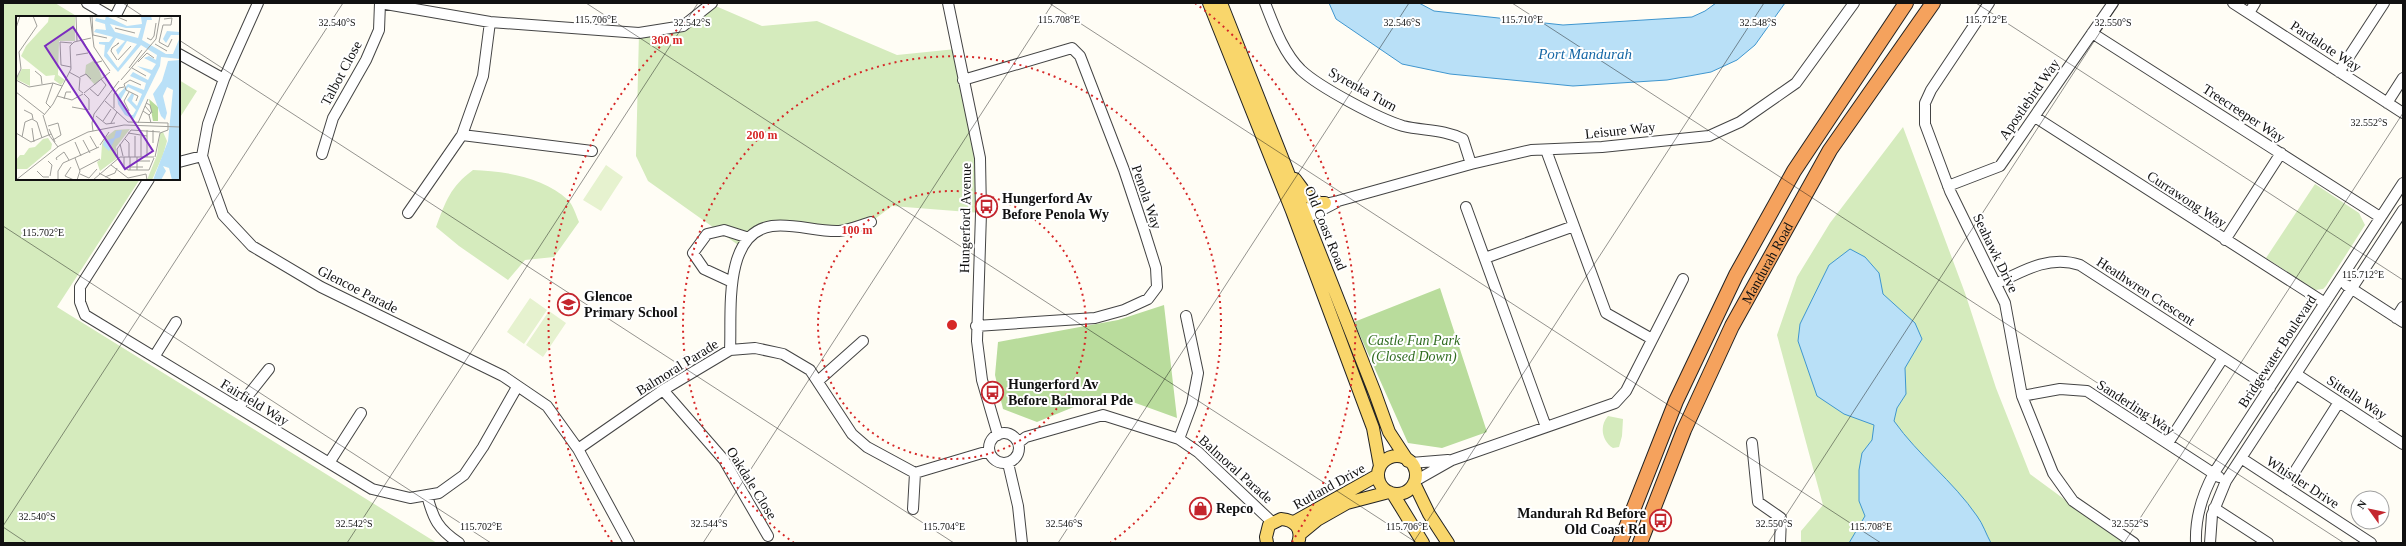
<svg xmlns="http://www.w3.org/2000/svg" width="2406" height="546" viewBox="0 0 2406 546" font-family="Georgia,serif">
  <rect width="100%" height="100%" fill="#fffdf5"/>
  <path fill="#d5ebbd" d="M3,3H55L78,17H17V179H140L57,307L437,543H3Z
    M711,4L762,26L817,21L897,55L956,49L973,122L981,213L892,206L871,222L839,231L772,226L741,247L648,181L636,156L639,33L683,26Z
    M179,80L197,91L179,119Z
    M1903,127L1965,293L1996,388L2030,474L2083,513L2131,543H1801V531L1823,505L1777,335L1797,277L1830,223Z
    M473,170C504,171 544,177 568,200C573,205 576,215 579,222L554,257L525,260L508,280L459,246L436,227C446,201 450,187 473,170Z
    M2315,184L2359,213L2365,225L2326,286L2323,289L2315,290L2266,258Z
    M1608,416L1623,419L1622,436L1619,447L1613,448C1602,441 1599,426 1608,416Z"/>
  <path fill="#b9dc9c" d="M1440,288L1487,432L1442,448L1408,443L1354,322Z
    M1164,305L1177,418L1108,393L1037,422L1003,409L995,375L998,342L1118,320Z"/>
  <path fill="#e6f2cf" d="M606,165L623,177L601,211L583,200Z
    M530,298L547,310L524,344L507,332Z
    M549,311L566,323L543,357L526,345Z"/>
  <path fill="#b9e0f7" stroke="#3f96cf" d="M1329,3H1419L1434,11L1563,25L1692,17L1705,11L1716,3H1785L1755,45L1737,60L1711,72L1667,80L1573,86L1450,74L1402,64L1336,19Z
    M1850,249L1865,257L1879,273L1883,294L1915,323L1922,339L1905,368L1906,394L1897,408L1894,421C1918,455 1953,481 1977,516C1983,524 1986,534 1991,543H1849L1865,516L1859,501V470L1862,453L1872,440L1874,425L1844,414L1817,396L1798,341L1800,324L1829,265Z"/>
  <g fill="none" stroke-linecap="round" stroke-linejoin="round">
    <defs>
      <path id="minor" d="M87,3L111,17
        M258,3L224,79L208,124L202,156L223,215L252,246L321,287L503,376L547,406L578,449L629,543
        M380,3L490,22L639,33L683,26L712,3
        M948,3L980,158L981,213L977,341L982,380L998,435
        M1265,3C1274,26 1283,52 1301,70C1319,87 1379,119 1403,126C1423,131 1444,129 1463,139L1471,164
        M1989,3L1931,90L1925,103V124L1950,191L2005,303L2022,396L2053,473L2073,501L2134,543
        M2233,3L2403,113
        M2249,13L2255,3
        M115,17L122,3
        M2092,33L2380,217
        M179,54L224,79
        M2339,72L2384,3
        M963,80L1072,48L1080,56L1124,170L1144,230L1156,268L1157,287L1148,299L1124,310L1095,318L976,326
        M2387,103L2403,78
        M2035,117L2325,303
        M462,135L592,151
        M1546,150L1606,313L1652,339
        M322,154L333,118L366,60L379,30L380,3
        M179,162L202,156
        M149,179L80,287V302L85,315L372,489L410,498L439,493L464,475L483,447L517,387
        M1948,186L2000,166L2113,3
        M1466,207L1546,427
        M1295,211L1338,201L1471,164L1531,150L1602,147L1709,136L1740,122L1796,83L1854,3
        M408,213L462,135L483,76L490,22
        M1299,222L1337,202
        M2225,240L2281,153
        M1485,258L1574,226
        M732,282L704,269L693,253L707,234L724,230L749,238
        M1998,283C2024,270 2050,255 2080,265L2270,388
        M2346,285L2403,322
        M2396,318L2403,307
        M730,350C732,314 722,233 772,226C794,223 817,232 839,231C849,230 861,225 871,222
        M154,357L176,322
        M2296,374L2403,444
        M818,381L863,341
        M663,390L724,460L768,536
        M2022,396L2060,389L2087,391L2219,477
        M238,408L269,369
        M989 448a15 15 0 1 1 30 0a15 15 0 1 1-30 0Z
        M1179,439L1192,404L1198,373L1186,316
        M1018,443L1026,437L1103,415L1179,439L1198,452L1272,522
        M1752,443L1758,502L1781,518L1780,543
        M2168,443L2223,358
        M578,449L663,390L730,350L755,348L783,354L810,370L852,434L867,447L915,473L982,453H989
        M2241,458L2371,543
        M329,463L361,413
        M1008,463L1018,506L1022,543
        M1411,463L1448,460
        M1415,481L1452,460L1615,403L1626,391L1683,279
        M2285,487L2339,402
        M427,495C433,519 438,529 459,543
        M2214,508L2268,543
        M913,509L915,473
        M2196,543C2195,518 2202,495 2214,473L2403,183
        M2210,543L2212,515L2226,481L2403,210"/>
      <path id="major" d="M1209,3L1292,211L1373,428L1380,466
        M1221,3L1375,393L1389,432L1408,461
        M1295,179C1303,189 1310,204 1325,203
        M1378 475a19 19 0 1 1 38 0a19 19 0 1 1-38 0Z
        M1414,483L1429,514L1448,543
        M1393,494L1423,543
        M1294,522L1378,475
        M1300,534L1317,520L1347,503L1389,492
        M1267,543L1266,537L1269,525L1281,519C1295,520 1303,529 1298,543"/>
      <g id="highway">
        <path d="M1620,543L1676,401L1736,275L1794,171L1906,3"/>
        <path id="s1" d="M1640,543L1684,430L1732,326L1830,150L1933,3"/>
      </g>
    </defs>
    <use href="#minor" stroke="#444" stroke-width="12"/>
    <use href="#major" stroke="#222" stroke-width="14"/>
    <use href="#highway" stroke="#222" stroke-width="16"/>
    <use href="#minor" stroke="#fff" stroke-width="10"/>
    <use href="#major" stroke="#f9d66b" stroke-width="12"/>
    <use href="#highway" stroke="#f5a25d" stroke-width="14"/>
  </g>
  <path fill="none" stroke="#111" stroke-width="1" stroke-opacity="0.45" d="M123,3L144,17M586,3L1417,543M1049,3L1881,543M1512,3L2344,543M1976,3L2403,280M179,40L954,543M3,226L491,543M3,526L343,3M3,527L27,543M347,543L698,3M703,543L1053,3M1058,543L1409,3M1413,543L1764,3M1768,543L2119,3M2124,543L2403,113"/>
  <g fill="none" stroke="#d62828" stroke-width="2" stroke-dasharray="2 4">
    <circle cx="952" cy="325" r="134"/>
    <path d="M794 543A269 269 0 1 1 1110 543"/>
    <path d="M612 542A403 403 0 0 1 709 3M1195 3A403 403 0 0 1 1292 542"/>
  </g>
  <defs>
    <symbol id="bus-ring" viewBox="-11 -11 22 22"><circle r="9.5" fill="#fff" stroke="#c4262e" stroke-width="1.5"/><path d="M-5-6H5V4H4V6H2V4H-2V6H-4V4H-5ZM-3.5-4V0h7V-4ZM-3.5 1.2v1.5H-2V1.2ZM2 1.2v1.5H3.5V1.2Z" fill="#c4262e"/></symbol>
    <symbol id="school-ring" viewBox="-11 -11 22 22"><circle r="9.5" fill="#fff" stroke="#c4262e" stroke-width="1.5"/><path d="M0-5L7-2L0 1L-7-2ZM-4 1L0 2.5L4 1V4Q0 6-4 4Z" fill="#c4262e"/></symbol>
    <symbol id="shop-ring" viewBox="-11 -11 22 22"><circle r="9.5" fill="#fff" stroke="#c4262e" stroke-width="1.5"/><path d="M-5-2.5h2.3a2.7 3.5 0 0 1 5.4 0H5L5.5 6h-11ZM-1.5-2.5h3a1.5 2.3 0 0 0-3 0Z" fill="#c4262e"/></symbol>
  </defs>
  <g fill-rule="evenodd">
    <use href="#bus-ring" x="974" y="194" width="25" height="25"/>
    <use href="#school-ring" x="556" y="292" width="25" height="25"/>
    <use href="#bus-ring" x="980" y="380" width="25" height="25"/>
    <use href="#shop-ring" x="1188" y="496" width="25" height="25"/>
    <use href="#bus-ring" x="1648" y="508" width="25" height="25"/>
  </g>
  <g text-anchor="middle" stroke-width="4" stroke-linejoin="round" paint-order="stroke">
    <g font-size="14" fill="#111" stroke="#fff">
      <text transform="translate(2326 46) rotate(33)" y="5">Pardalote Way</text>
      <text transform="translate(341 73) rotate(-62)" y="5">Talbot Close</text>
      <text transform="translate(1363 89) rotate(29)" y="5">Syrenka Turn</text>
      <text transform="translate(2029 99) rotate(-55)" y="5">Apostlebird Way</text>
      <text transform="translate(2244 113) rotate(33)" y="5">Treecreeper Way</text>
      <text transform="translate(1620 130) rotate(-6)" y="5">Leisure Way</text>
      <text transform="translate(1147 197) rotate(71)" y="5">Penola Way</text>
      <text transform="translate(2187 199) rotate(33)" y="5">Currawong Way</text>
      <text transform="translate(965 218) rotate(-89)" y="5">Hungerford Avenue</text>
      <text transform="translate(1326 228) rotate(68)" y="5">Old Coast Road</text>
      <text transform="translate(1996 253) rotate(64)" y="5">Seahawk Drive</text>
      <text dy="5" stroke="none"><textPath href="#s1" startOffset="308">Mandurah Road</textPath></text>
      <text transform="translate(358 289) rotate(27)" y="5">Glencoe Parade</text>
      <text transform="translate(2146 291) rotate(33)" y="5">Heathwren Crescent</text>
      <text transform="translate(2277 351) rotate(-57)" y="5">Bridgewater Boulevard</text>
      <text transform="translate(677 367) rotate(-32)" y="5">Balmoral Parade</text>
      <text transform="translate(2357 397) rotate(33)" y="5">Sittella Way</text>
      <text transform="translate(255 402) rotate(31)" y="5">Fairfield Way</text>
      <text transform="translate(2136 407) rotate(33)" y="5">Sanderling Way</text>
      <text transform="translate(1236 469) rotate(42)" y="5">Balmoral Parade</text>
      <text transform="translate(2303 482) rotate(33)" y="5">Whistler Drive</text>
      <text transform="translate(752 483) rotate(58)" y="5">Oakdale Close</text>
      <text transform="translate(1329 486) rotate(-29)" y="5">Rutland Drive</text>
    </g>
    <g font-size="14" font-weight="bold" fill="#111" stroke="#fff" text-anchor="start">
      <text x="1002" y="203">Hungerford Av<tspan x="1002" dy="16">Before Penola Wy</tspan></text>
      <text x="584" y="301">Glencoe<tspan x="584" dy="16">Primary School</tspan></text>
      <text x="1008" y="389">Hungerford Av<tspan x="1008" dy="16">Before Balmoral Pde</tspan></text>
      <text x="1216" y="513">Repco</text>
      <text x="1646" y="518" text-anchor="end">Mandurah Rd Before<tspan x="1646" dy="16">Old Coast Rd</tspan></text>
    </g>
    <g font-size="14" font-style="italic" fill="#2f6b1f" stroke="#fff">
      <text x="1414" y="345">Castle Fun Park<tspan x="1414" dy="16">(Closed Down)</tspan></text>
    </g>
    <g font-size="15" font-style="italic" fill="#1768a6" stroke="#fff">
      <text x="1585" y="59">Port Mandurah</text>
    </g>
  </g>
  <g transform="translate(16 16)">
    <rect width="164" height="164" fill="#fffdf5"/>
    <path d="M33,0H59V25H43L42,59L49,64L45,69L38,64L39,59L30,60L5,40L10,30L32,6ZM77,45L81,48L86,62L79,69L69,58L70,49ZM6,53H14V70L0,63ZM114,113L100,131V143L84,155L81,146L85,143L86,128L90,121L99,114ZM147,116L151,125L147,139L136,164H131L141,139L144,117ZM32,122L36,128L35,133L11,153H0V144L4,139H8L13,132L19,131L27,123Z" fill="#d5ebbd"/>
    <path d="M133,83L142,91V105H137Z" fill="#b9dc9c"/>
    <path d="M90,0L111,10L126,8L125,1L114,0H135L136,4H131L126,24L150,38H164H157L164,21V43L145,41L144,50L118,103L109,99L102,88L101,80L112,68L128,74L130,67L114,60L117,56L132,64L135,58L121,50L136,54L140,48L128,42L133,40L140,44L141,39L125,29L102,56L88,40L89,29L83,28V26H93L97,21L78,16L80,13L90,14L89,8L79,5L80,2L89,4ZM94,8L110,12H125L122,22L99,16ZM100,22L109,25L100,34L102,39L111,25L121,28L102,52L91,37ZM112,71L126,78L121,90L116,85L118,79L116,77L111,84L120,94L117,99H113L104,85ZM151,15L164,16V19H155L150,27L147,23ZM164,44V164H156L153,152L147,150L150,155L145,164H137L152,125L157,74L151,71L147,80L151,97L149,104L145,100L137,78L146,65L152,45ZM106,114L104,121L99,123L93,135L87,129L88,125L98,122L100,115Z" fill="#b9e0f7" fill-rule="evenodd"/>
    <path fill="none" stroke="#a09f9a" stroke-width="1" d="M60,0L61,25M74,0L78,31L94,55M76,0L77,19L91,22M99,0L111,5M147,9L143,26L152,31L156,23M147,9H155L156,2L148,3M0,12L4,0M99,12L119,17M131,22L135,24L138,20L140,7M67,25L79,47L86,45M139,28L151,35M60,39L72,37M101,44L95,35L96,32L103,27L101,28M102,44L115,30M122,46L131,37L138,42M55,51L45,49L44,26L56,27M113,52L126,34M116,52L130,60M19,55L25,60L26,68M53,56L64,62L63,74L67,77M64,61L70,58L75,63M0,63L5,53L3,36L21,10L17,0M0,64L13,71L37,67L46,70M105,64L140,23L144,0M73,72L82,80L90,69L85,63M0,76L28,98M113,76L108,85L113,95M68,77L94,56M68,78L73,83V94M41,80L56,84L67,78M48,83L50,76H55M89,85L112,106L152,107V114L144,117L139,141M120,85L122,80L110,74L108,68L114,64L125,69M130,87L134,89L136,97M129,90L135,97L133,99M56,91L72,94M35,92L30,87L37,67M98,92V78L103,72L108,71M8,94L16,98L17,103M127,95L133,99L135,107M27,99L33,119L42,131M28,99L37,88L55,53L54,30L58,26L75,22M80,100L90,108L99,107M87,105L95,93M95,107L101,96M122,107L132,83M32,110L42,107L45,119L37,124M16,112L18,126M33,113L39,126M137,114V127M77,115L76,107L78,98L103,65M0,117L15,126L35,118M112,117L131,120M74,120L81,132M119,120V141M125,120V141M6,121L9,106L16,103L21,106L26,122M109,123L113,127V141M67,124L74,137M59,126L65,140M104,128L107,140M84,129L93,116M108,141V151L112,154H133L138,142M121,141V154M131,141V114M59,142L64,155L61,164M102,143L101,133L115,114L144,116M41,144L40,142L48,136L53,144M32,145L36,149L34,160M121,145H134M95,149L112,162L130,158L131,164M55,151L49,160L58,164M114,151H127M63,154L84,143M114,154V141M21,155L27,161H33M83,157L96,164M64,158L73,162L81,153M89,161L99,157L101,152M0,164L43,130L72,116L108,109L164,111M42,164V155L47,147L83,131M77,164L104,141H138"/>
    <path fill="#7b2cbf" fill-opacity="0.15" stroke="#7b2cbf" stroke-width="2" d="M57,11L137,135L109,153L29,30Z"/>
    <rect width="164" height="164" fill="none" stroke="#111" stroke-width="2"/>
  </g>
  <g font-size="10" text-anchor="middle" fill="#111" stroke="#fff" stroke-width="4" stroke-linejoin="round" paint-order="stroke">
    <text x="596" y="23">115.706°E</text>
    <text x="1059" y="23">115.708°E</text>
    <text x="1522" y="23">115.710°E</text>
    <text x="1986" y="23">115.712°E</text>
    <text x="337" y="26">32.540°S</text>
    <text x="692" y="26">32.542°S</text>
    <text x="1402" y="26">32.546°S</text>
    <text x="1758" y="26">32.548°S</text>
    <text x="2113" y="26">32.550°S</text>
    <text x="2369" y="126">32.552°S</text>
    <text x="43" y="236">115.702°E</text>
    <text x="2363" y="278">115.712°E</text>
    <text x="37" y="520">32.540°S</text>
    <text x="354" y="527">32.542°S</text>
    <text x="709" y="527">32.544°S</text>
    <text x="1064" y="527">32.546°S</text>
    <text x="1774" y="527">32.550°S</text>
    <text x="2130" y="527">32.552°S</text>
    <text x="481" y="530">115.702°E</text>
    <text x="944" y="530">115.704°E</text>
    <text x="1407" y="530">115.706°E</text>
    <text x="1871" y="530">115.708°E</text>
  </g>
  <circle cx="952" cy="325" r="6" fill="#d62828" stroke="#fff" stroke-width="2"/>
  <g font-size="12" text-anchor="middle" font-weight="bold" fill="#d62828" stroke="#fff" stroke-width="4" stroke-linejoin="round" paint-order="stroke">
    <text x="667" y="44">300 m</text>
    <text x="762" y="139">200 m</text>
    <text x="857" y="234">100 m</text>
  </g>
  <rect width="2406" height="546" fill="none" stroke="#111111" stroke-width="8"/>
  <g transform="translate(2370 510) rotate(303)"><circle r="19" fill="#ffffff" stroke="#a0a0a0"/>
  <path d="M0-3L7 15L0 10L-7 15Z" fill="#c4262e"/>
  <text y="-6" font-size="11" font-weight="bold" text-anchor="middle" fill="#111111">N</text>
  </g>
</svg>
